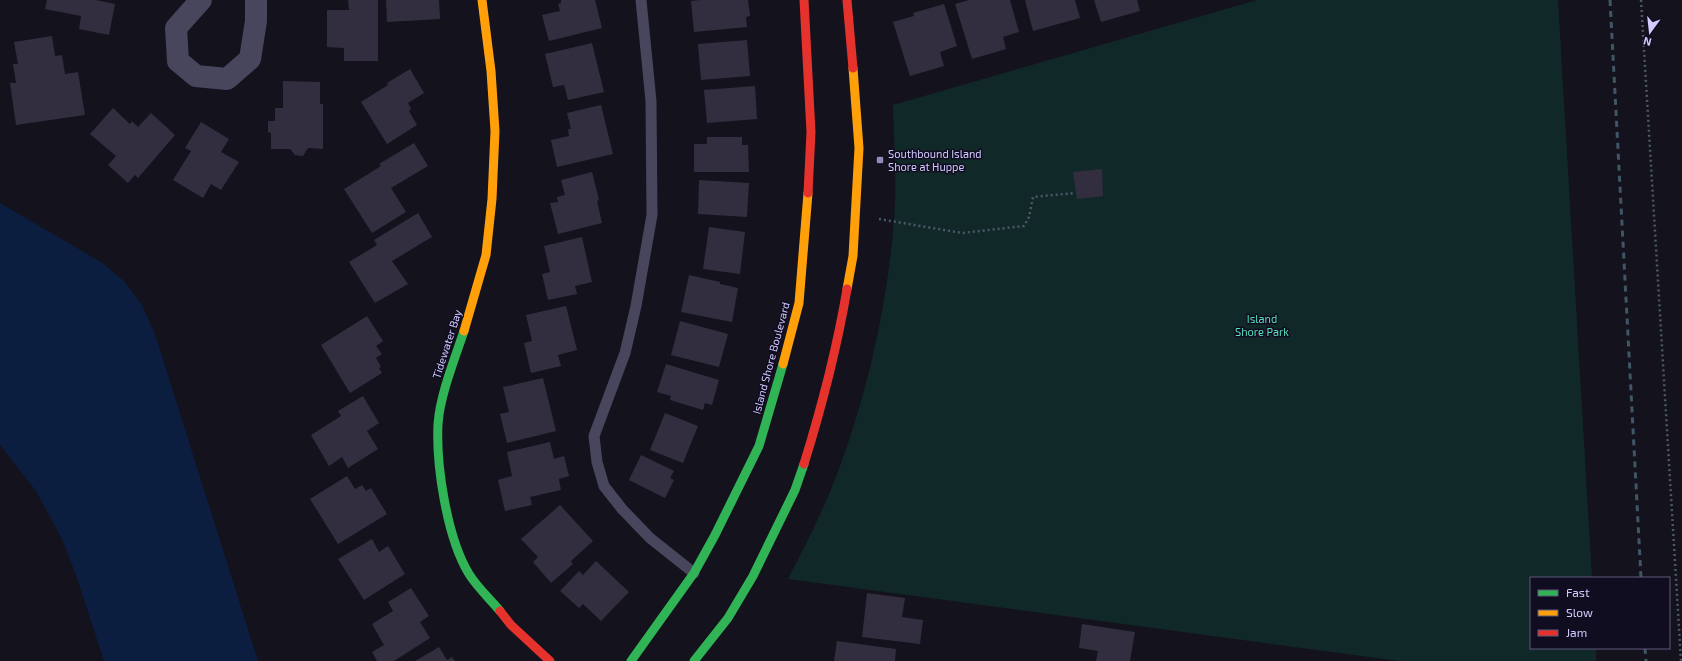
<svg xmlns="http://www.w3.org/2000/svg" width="1682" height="661" viewBox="0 0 1682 661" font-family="'Exo 2',sans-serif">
  <rect width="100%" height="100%" fill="#14121d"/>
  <path fill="#112828" d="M1257,0H1558L1592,578H1531V648H1596V661H1399L788,579C807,542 826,505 840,466C869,387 887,305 894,221C897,182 894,143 893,105Z"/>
  <path fill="#0c1e3f" d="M0,203L101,262L124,281L142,305L155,334L258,661H104L76,575L62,539L36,491L0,445Z"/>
  <path fill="#322e3f" d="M47,0H96L115,4L109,35L79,29L81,16L45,9Z
    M348,0H378V61H344V48L327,47V10H349Z
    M386,0H439L440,19L387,22Z
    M561,0H595L602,28L549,41L542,15L560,11L558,4L561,3Z
    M700,0H748L750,16L746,17L747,27L694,32L691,1Z
    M969,0H1010L1019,32L1003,37L1006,49L972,59L955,4Z
    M1025,0H1075L1080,18L1033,31Z
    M1094,0H1137L1140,11L1101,22Z
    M944,4L957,46L940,52L944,66L910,76L893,22L914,16L913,13Z
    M52,36L55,56L62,55L65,74L78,72L85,115L16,125L10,83H16L13,64H18L14,42Z
    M747,40L750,76L701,80L698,44Z
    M592,43L604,92L568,100L564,85L553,87L545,54Z
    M410,69L424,93L408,103L411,109L409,111L417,125L387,144L361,102L388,85L387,83Z
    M283,81L320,82V104H323V149L308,148L303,156L295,155L290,149H271V133L268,132V121H275V108H283Z
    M755,86L757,119L707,123L704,90Z
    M601,105L613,154L557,167L551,140L569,136L568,129H571L567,113Z
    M113,108L130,124L132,121L138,127L151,113L175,135L138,178L135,175L128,183L108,165L116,156L90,134Z
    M201,122L229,139L221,152L239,162L221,190L211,184L203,198L173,180L191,151L185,148Z
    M707,137H742V145H748L749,172H694V144H707Z
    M414,143L428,166L391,188L406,212L372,233L344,189L381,166L379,164Z
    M1102,169L1103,196L1077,199L1073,172Z
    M592,172L599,200L597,201L602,223L558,234L550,203L558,202L557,197L565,195L561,180Z
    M699,180L749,183L747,217L698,214Z
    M418,213L432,237L392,261L408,284L375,303L349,262L377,245L374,240Z
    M709,227L745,232L740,274L703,269Z
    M582,237L592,282L575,286L577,294L548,300L542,274L550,272L544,246Z
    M689,275L720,282V284L738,288L732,322L681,312Z
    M566,306L577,350L558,355L561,366L531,373L524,343L532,341L526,315Z
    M367,316L383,341L376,346L382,354L376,358L381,367L379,368L382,373L350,393L321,345Z
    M680,321L728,334L719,367L671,355Z
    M666,364L719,380L712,405L705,403L703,410L670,400L671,396L657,392Z
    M543,378L556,431L507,443L500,414L509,412L503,387Z
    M363,396L379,423L367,431L378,449L348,468L342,457L329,466L311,435L341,416L338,411Z
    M665,413L698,426L683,463L650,450Z
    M550,442L554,459L564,456L569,476L559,479L561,490L530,497L532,505L505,511L498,480L512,476L507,452Z
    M641,455L674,471L670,478L674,480L665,498L629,480Z
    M347,476L355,489L362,485L366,491L371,488L387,514L338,544L310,499Z
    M560,505L593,541L571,561L573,564L551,583L533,562L538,557L521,539Z
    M372,539L379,552L388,546L405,574L364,600L338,559Z
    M596,561L629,592L601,621L583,604L579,608L560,591L579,571L583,575Z
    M411,588L429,616L420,622L430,638L394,661H377L372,652L384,645L372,624L393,611L388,602Z
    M867,593L905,598L902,617L923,620L920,644L862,637Z
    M1082,624L1135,632L1130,661H1096L1098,651L1079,648Z
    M837,641L896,649L895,661H834Z
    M439,647L447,660L452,657L455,661H415Z"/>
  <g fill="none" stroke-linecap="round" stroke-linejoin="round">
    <path stroke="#4a5967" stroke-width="2.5" stroke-dasharray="2 3" stroke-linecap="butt" d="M1641,0L1681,661
      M879,219L962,233L1024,226L1029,217L1033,197L1075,193"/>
    <path stroke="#47465d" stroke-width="11" d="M641,0L651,101L652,215L636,306L625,353L594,436L597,462L604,486L622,509L650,538L694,573"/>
    <path stroke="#47465d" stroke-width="22" d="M201,0L176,28L178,61L196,76L227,79L250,59L256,21V0"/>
    <path stroke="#30b455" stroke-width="9" d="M464,331C455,358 440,395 438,424C436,466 447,538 469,574C477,587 490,599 500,611
      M631,661L694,573L715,535L759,446L783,364
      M694,661L728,618L753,576L795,490L804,464"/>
    <path stroke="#ff9f0a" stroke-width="9" d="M847,289L853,256L859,148L853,68
      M464,331L486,255L492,199L495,131L491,71L482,0
      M783,364L799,303L808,193"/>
    <path stroke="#e5322d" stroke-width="9" d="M804,0L811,132L808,193
      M847,0L853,68
      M804,464C822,406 837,348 847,289
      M500,611L511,625L550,661"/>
    <path stroke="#405566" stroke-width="3" stroke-dasharray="6 5" stroke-linecap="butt" d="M1610,0L1641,578
      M1645,648L1646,661"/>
  </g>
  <rect fill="#908bb0" stroke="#100d21" stroke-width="1.5" x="876" y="156" width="8" height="8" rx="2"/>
  <g text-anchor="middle" stroke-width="3" stroke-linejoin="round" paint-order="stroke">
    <g font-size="11" fill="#d3ccff" stroke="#100d21" text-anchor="start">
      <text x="888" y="158">Southbound Island<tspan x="888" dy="13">Shore at Huppe</tspan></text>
    </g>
    <g font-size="11" fill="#58dfbf" stroke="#100d21">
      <text x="1262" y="323">Island<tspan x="1262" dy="13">Shore Park</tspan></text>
    </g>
    <g font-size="11" fill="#d3ccff" stroke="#100d21">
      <text transform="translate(447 344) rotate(-72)" y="4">Tidewater Bay</text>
      <text transform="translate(771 358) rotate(-75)" y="4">Island Shore Boulevard</text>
    </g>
  </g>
  <rect x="1530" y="577" width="140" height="72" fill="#100d21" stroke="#5e597a"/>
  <rect x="1538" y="590" width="20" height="6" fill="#30b455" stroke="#5e597a"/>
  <text x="1566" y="597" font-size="12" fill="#d3ccff">Fast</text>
  <rect x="1538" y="610" width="20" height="6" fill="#ff9f0a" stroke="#5e597a"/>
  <text x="1566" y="617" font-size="12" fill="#d3ccff">Slow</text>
  <rect x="1538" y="630" width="20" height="6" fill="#e5322d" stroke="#5e597a"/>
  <text x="1566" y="637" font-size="12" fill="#d3ccff">Jam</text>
  <g transform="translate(1650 32) rotate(195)" stroke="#100d21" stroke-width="3" paint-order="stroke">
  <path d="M0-3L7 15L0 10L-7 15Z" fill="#d3ccff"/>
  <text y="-6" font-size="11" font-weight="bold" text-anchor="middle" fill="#d3ccff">N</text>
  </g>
</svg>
